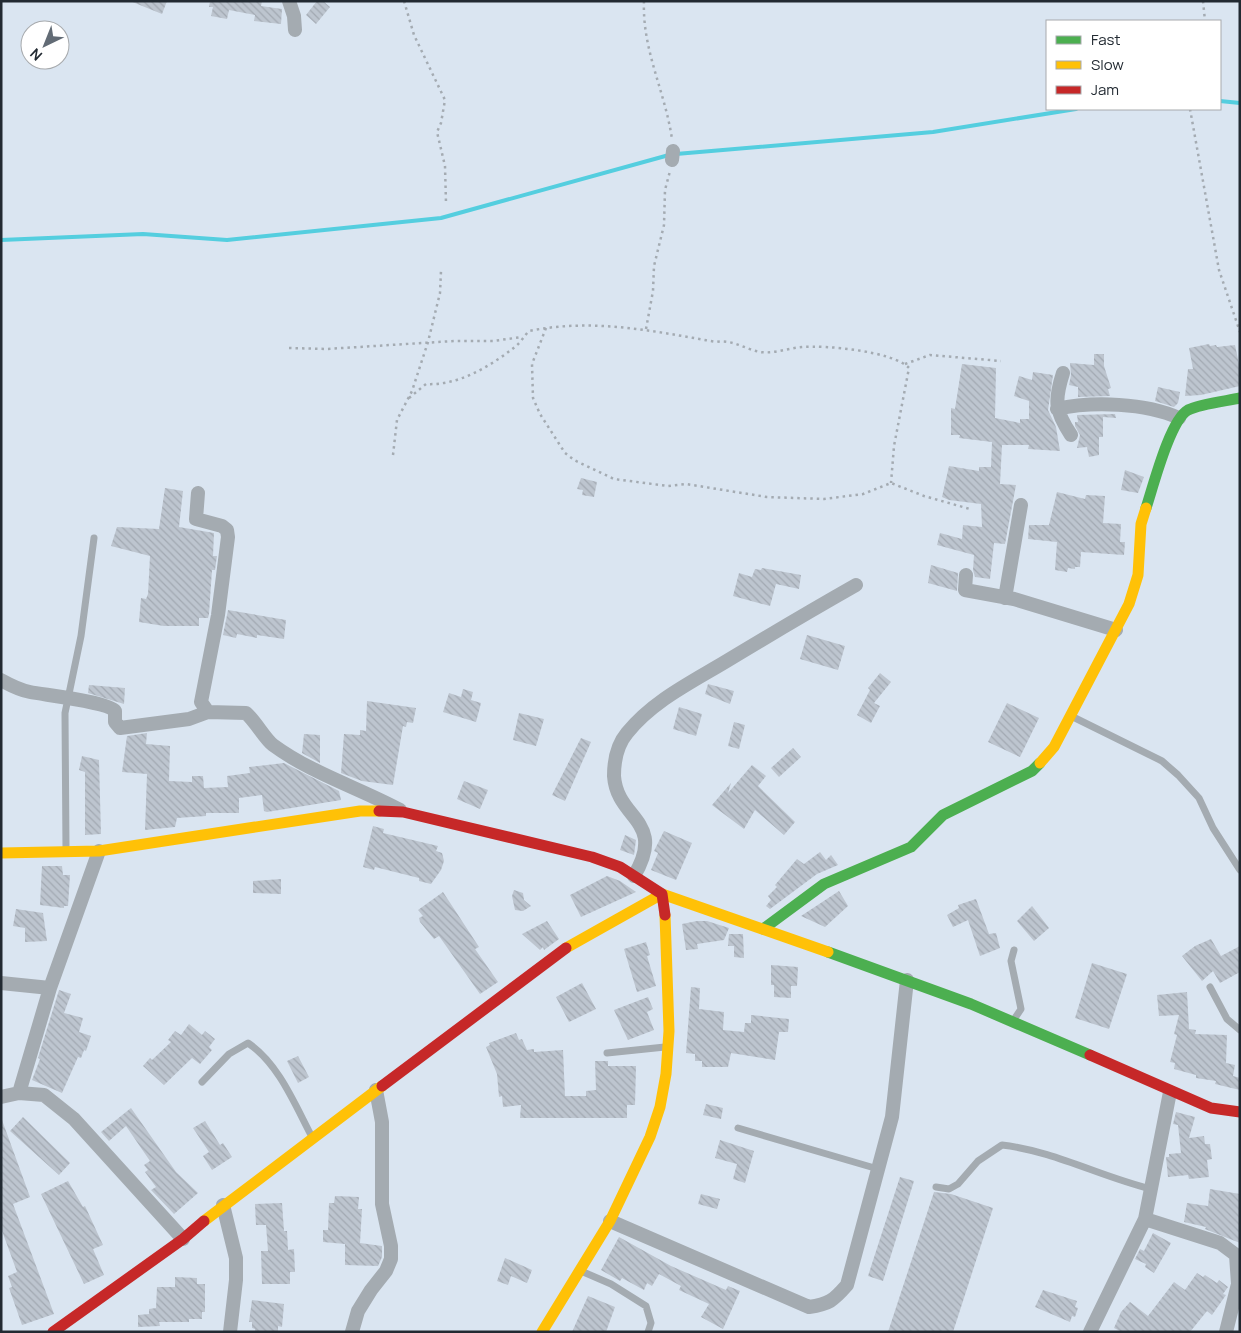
<svg xmlns="http://www.w3.org/2000/svg" width="1241" height="1333" viewBox="0 0 1241 1333" font-family="Manrope,sans-serif">
  <defs>
    <pattern id="building-back-hatch" width="6" height="6" patternUnits="userSpaceOnUse" patternTransform="scale(1.25)"><rect width="6" height="6" fill="#bdc5cf"/><path d="M-1 5l2 2M0 0l6 6M5-1l2 2" fill="none" stroke="#a2a9b2"/></pattern>
  </defs>
  <rect width="100%" height="100%" fill="#dae5f1"/>
  <g fill="none" stroke-linecap="round" stroke-linejoin="round">
    <path stroke="#54cedf" stroke-width="4" d="M1220,101L1240,103
      M676,154L933,132L1076,109
      M1,240L143,234L227,240L441,218L669,155"/>
  </g>
  <path fill="url(#building-back-hatch)" d="M130,1H167L162,14Z
    M210,1H262L261,6L282,9L281,24L254,21L255,15L229,10L227,19L211,16L213,7H209Z
    M317,1H323L330,7L316,24L306,15Z
    M1209,344L1210,346L1216,345L1217,347L1235,345L1240,369V386L1201,395L1185,396L1188,369H1193L1189,348Z
    M1094,354H1104V366L1111,388L1108,389L1110,396L1078,397V387L1069,385L1071,375L1070,363L1094,365Z
    M962,364L996,368L995,418L1020,423V419H1029V401L1014,396L1019,376L1032,380L1033,372L1053,375L1048,410L1056,427L1060,451L1028,449L1029,445H1002L1000,484L1016,485L1005,544L994,543L990,579L975,577L973,570L974,555L937,545L940,533L962,539L963,525L982,527L981,504L949,500L942,497L949,466L979,471V467H991L992,442L959,438L960,435H951V408L955,409Z
    M1158,387L1180,392L1178,403L1174,407L1155,401Z
    M1115,414L1116,418L1103,417V437H1099V455L1089,457L1087,447L1077,448L1080,435L1075,426V422H1078L1077,415Z
    M1125,470L1144,477L1138,493L1121,490Z
    M581,478L597,482L594,497L582,495L583,490L577,489Z
    M165,488L183,491L179,527L214,533L213,556H217L215,570H212L209,614L208,618H199V626H164L139,622L141,598L146,599L148,594L150,556L111,546L117,527L159,529Z
    M1057,492L1085,499L1086,495L1105,496L1103,523L1121,524L1120,542H1125L1124,555L1081,552L1080,567H1075V569L1068,568L1067,572L1055,570L1057,542L1028,539L1029,525H1049Z
    M931,565L958,573L957,591L928,583Z
    M762,568L801,575L799,589L776,584L770,606L733,596L739,573L752,577L755,569L761,570Z
    M228,610L286,620L284,639L257,635V638L237,634L236,638L223,635Z
    M807,635L845,646L838,670L800,659Z
    M880,673L891,682L874,703L880,706L871,723L857,715L870,690L868,688Z
    M708,684L734,691L730,704L705,694Z
    M89,685L125,688L124,704L88,693Z
    M463,689L473,692L471,700L481,703L476,722L443,712L449,693L461,697Z
    M367,701L416,708L413,723L407,722L406,727L403,726L393,785L362,781L341,773L344,734L360,735V730L366,731Z
    M1007,703L1039,718L1020,757L988,742Z
    M679,707L702,714L696,736L673,729Z
    M519,713L544,719L536,746L513,740Z
    M734,722L745,725L739,749L728,746Z
    M147,733L146,744L170,746L169,781L192,782V776H203L204,788L228,787L227,776L250,773L249,767L284,763L339,791L341,800L267,812L264,811L262,795L239,798V813H206V816L177,818L175,827L145,830L147,774L122,772L127,736Z
    M304,734L320,735V763L302,753Z
    M581,738L591,742L565,801L552,795Z
    M793,748L801,757L779,777L771,768Z
    M82,756L99,760L101,834L85,835V772L79,770Z
    M752,765L766,776L758,786L795,822L784,835L755,810L744,829L712,805L731,783L728,793Z
    M464,781L488,790L480,809L457,799Z
    M373,826L384,829L383,833L438,846L436,851L442,853L444,861L441,870L431,884L419,881V878L375,867L374,870L363,867Z
    M664,831L692,843L676,880L651,870L658,853L654,851Z
    M625,835L636,840L634,855L620,850Z
    M820,852L826,860L831,855L838,865L817,874L770,909L766,906L771,900L768,896L777,887L775,885L797,859L804,864Z
    M42,866H62L63,875H70L68,906H64V908L40,905Z
    M607,876L620,881L636,892L581,917L570,895Z
    M281,879V894L253,893V881Z
    M514,890L523,893L524,900L531,906L523,911L515,910L512,896Z
    M839,891L848,906L825,927L801,916Z
    M443,892L479,947L475,949L498,982L480,994L439,936L434,939L420,922L419,918L423,916L418,910Z
    M976,899L989,934L996,933L1000,948L980,956L968,920L953,927L947,915L959,908L958,905Z
    M1032,906L1049,928L1034,941L1017,921Z
    M16,909L43,913L47,941L25,942V928L13,926Z
    M547,921L559,939L544,950L543,947L540,950L522,934Z
    M697,921H707L729,928L724,940L697,944L698,949L686,950L682,924Z
    M729,934H743L744,958L734,957V946H728Z
    M1211,939L1221,956L1240,946V972L1220,983L1213,971L1202,981L1182,956L1195,946Z
    M646,942L650,955L647,956L656,986L637,992L624,949Z
    M1092,963L1127,974L1109,1029L1075,1018Z
    M771,965L798,967L797,986H791V998L774,997V985H771Z
    M582,983L596,1009L569,1022L556,997Z
    M691,987L700,988L699,1009L724,1012L723,1030L744,1032L745,1023H751V1015L789,1019L788,1032H779L775,1060L731,1053L728,1067H702V1061H695V1054L686,1053Z
    M59,990L71,994L64,1013L83,1018L79,1032L91,1036L86,1051L84,1050L81,1058L78,1057L62,1093L32,1080L40,1059L38,1058Z
    M1187,992L1189,1029L1196,1030L1195,1034L1227,1035L1226,1063L1235,1065L1233,1076L1240,1078V1090L1215,1084L1216,1081L1196,1078V1075L1174,1069L1175,1063L1170,1062L1177,1035L1174,1034L1179,1015L1159,1016L1157,995Z
    M648,997L653,1009L647,1012L654,1030L628,1040L614,1010Z
    M189,1024L202,1035L205,1031L215,1039L209,1047L212,1050L200,1064L192,1058L164,1085L143,1066L150,1058L152,1060L171,1042L168,1040L175,1031L181,1035Z
    M516,1033L519,1040L522,1039L527,1050L534,1049V1052L563,1050L565,1096H586V1091L596,1090L595,1061H608V1066H636L635,1105H627V1118H520L521,1105L503,1107L502,1096L499,1097L497,1074L486,1047L490,1045L489,1043Z
    M298,1056L309,1077L298,1083L287,1061Z
    M706,1104L723,1108L721,1119L703,1115Z
    M131,1108L176,1172L198,1193L174,1214L151,1190L156,1187L145,1172L148,1170L144,1165L150,1161L126,1126L109,1141L101,1132Z
    M1176,1112L1195,1117L1189,1138L1204,1136L1205,1144H1210L1212,1159L1207,1160L1209,1177L1189,1179L1188,1175L1168,1177L1166,1157H1169V1154L1181,1153L1178,1125L1173,1124Z
    M23,1117L70,1163L59,1175L10,1131Z
    M2,1120L30,1197L13,1204L54,1314L22,1325L9,1288L12,1287L8,1276L17,1272L1,1228Z
    M205,1121L220,1145L223,1143L232,1157L212,1170L203,1156L209,1152L193,1128Z
    M720,1140L754,1151L745,1183L733,1179L737,1164L715,1158Z
    M900,1177L914,1181L883,1281L868,1276Z
    M68,1181L83,1207L85,1206L103,1245L93,1249L104,1275L84,1284L41,1194Z
    M1210,1189L1240,1194V1243L1205,1229L1206,1227L1184,1222L1187,1203L1208,1206Z
    M934,1192L951,1194L993,1208L953,1332H888Z
    M701,1194L720,1199L717,1209L698,1204Z
    M335,1196L359,1197L358,1209H362L360,1243L382,1246V1257L378,1266L345,1265V1244L323,1242V1230H328L329,1203H334Z
    M282,1203L284,1231H287L288,1250L294,1249L295,1272H290V1284H262L261,1251H268L266,1225H256L255,1204Z
    M1153,1233L1171,1243L1154,1273L1145,1267L1146,1264L1135,1259L1140,1249L1144,1251Z
    M619,1237L671,1266L726,1290L728,1286L740,1291L723,1329L701,1317L709,1304L679,1290L681,1286L659,1274L652,1286L647,1283L644,1290L622,1278L620,1281L601,1270Z
    M505,1258L532,1270L527,1283L511,1276L508,1285L497,1281Z
    M1197,1273L1203,1277L1205,1275L1217,1283L1219,1280L1228,1287L1223,1294L1226,1295L1212,1315L1207,1311L1190,1332H1122L1114,1328L1121,1312L1130,1302L1148,1316L1174,1282L1185,1290Z
    M175,1277L197,1278V1284H205V1312H202V1319H189V1322H159L160,1326L138,1327V1315L149,1314V1309L156,1308L157,1287H175Z
    M1043,1290L1077,1301L1075,1307L1078,1308L1075,1317L1072,1316L1070,1322L1035,1307Z
    M588,1296L615,1307L606,1332H572Z
    M252,1300L284,1304L282,1327L278,1326V1332H255V1329L252,1328V1322H249Z"/>
  <g fill="none" stroke-linecap="round" stroke-linejoin="round">
    <path stroke="#a4abb2" stroke-width="2.5" stroke-dasharray="2.5 4" stroke-linecap="butt" d="M404,1L414,35L445,100L441,123L437,132L445,166L446,203
      M644,1C642,50 665,91 672,139
      M1203,1L1205,21
      M1190,109L1219,270L1240,332
      M546,328L532,364L533,398L540,414L565,453L574,460L614,479L668,486L686,484L767,497L824,499L863,494L891,483L924,496L970,509
      M646,329L653,291L654,266L664,225L665,190L670,171
      M289,348L327,349L454,341H493L522,337
      M905,364L930,355L1001,361
      M409,398L426,384C458,386 491,366 516,346C521,342 524,336 529,331C592,318 654,331 716,342C732,339 745,349 760,352C774,354 788,348 802,347C825,345 893,351 909,368L894,446L891,483
      M393,455L397,420L412,391L428,342L440,293L441,271"/>
    <path stroke="#a4abb1" stroke-width="7" d="M1071,716L1162,761L1178,775L1199,798L1213,828L1240,870
      M66,850L65,713L81,636L94,538
      M1210,987L1227,1019L1240,1030
      M1013,1021L1021,1009L1011,961L1014,950
      M607,1053L665,1047
      M202,1082L229,1054L248,1043C279,1064 295,1105 312,1137
      M738,1128L878,1169
      M936,1187L949,1189L958,1184L978,1161L1002,1145C1054,1151 1101,1177 1151,1189
      M581,1271L611,1284L646,1306L651,1323L648,1332"/>
    <path stroke="#a4abb1" stroke-width="14" d="M289,1L294,16L295,30
      M672,160L673,151
      M1063,373C1054,401 1055,411 1071,435
      M1057,409C1092,401 1146,403 1179,418
      M198,493L196,519L222,526L227,530L228,537L218,615L201,702L208,712L246,713C256,722 265,739 273,745C311,773 359,788 400,810
      M966,575L965,590L1014,599L1116,630
      M1005,598L1021,505
      M1,680C10,685 20,690 30,692C45,695 108,702 115,711V722L120,728L189,719L208,712
      M634,876C667,820 617,820 614,776C614,762 617,745 627,733C653,701 690,683 725,662C768,636 812,610 856,585
      M1,983L50,988
      M19,1093L50,988L99,851
      M1,1097L19,1093L44,1095L74,1119L183,1239
      M223,1205L236,1258V1280L230,1332
      M1145,1219L1220,1243L1236,1255L1238,1284L1226,1332
      M610,1221L809,1307C829,1304 833,1301 847,1285L892,1117L907,980
      M352,1332L358,1311L371,1290L386,1271L391,1259V1246L382,1204V1122L376,1090
      M1090,1332L1145,1219L1170,1092"/>
    <path stroke="#4caf50" stroke-width="11" d="M1146,508C1153,487 1170,420 1188,410C1200,404 1226,401 1240,398
      M763,929L824,884L911,847L943,815L1032,771L1040,763
      M828,952L971,1004L1090,1055"/>
    <path stroke="#ffc107" stroke-width="11" d="M1040,763L1054,747L1129,604L1138,575L1141,524L1146,508
      M1,853L99,851L360,811H379
      M566,948L662,894L828,952
      M204,1221L382,1086
      M542,1332L610,1221L650,1137L660,1107L666,1074L669,1031L665,915"/>
    <path stroke="#c62828" stroke-width="11" d="M379,811L403,812L592,857L620,867L662,894L665,915
      M1090,1055L1211,1108L1240,1112
      M382,1086L566,948
      M53,1332L183,1239L204,1221"/>
  </g>
  <rect width="1241" height="1333" fill="none" stroke="#222a32" stroke-width="5"/>
  <rect x="1046" y="20" width="175" height="90" fill="#ffffff" stroke="#a7aaad"/>
  <rect x="1056" y="36" width="25" height="8" fill="#4caf50" stroke="#a7aaad"/>
  <text x="1091" y="45" font-size="15" fill="#222a32">Fast</text>
  <rect x="1056" y="61" width="25" height="8" fill="#ffc107" stroke="#a7aaad"/>
  <text x="1091" y="70" font-size="15" fill="#222a32">Slow</text>
  <rect x="1056" y="86" width="25" height="8" fill="#c62828" stroke="#a7aaad"/>
  <text x="1091" y="95" font-size="15" fill="#222a32">Jam</text>
  <g transform="translate(45 45) rotate(223)"><circle r="24" fill="#ffffff" stroke="#a7aaad"/>
  <path d="M0-4L9 19L0 12L-9 19Z" fill="#626b75"/>
  <text y="-8" font-size="14" font-weight="bold" text-anchor="middle" fill="#222a32">N</text>
  </g>
</svg>
